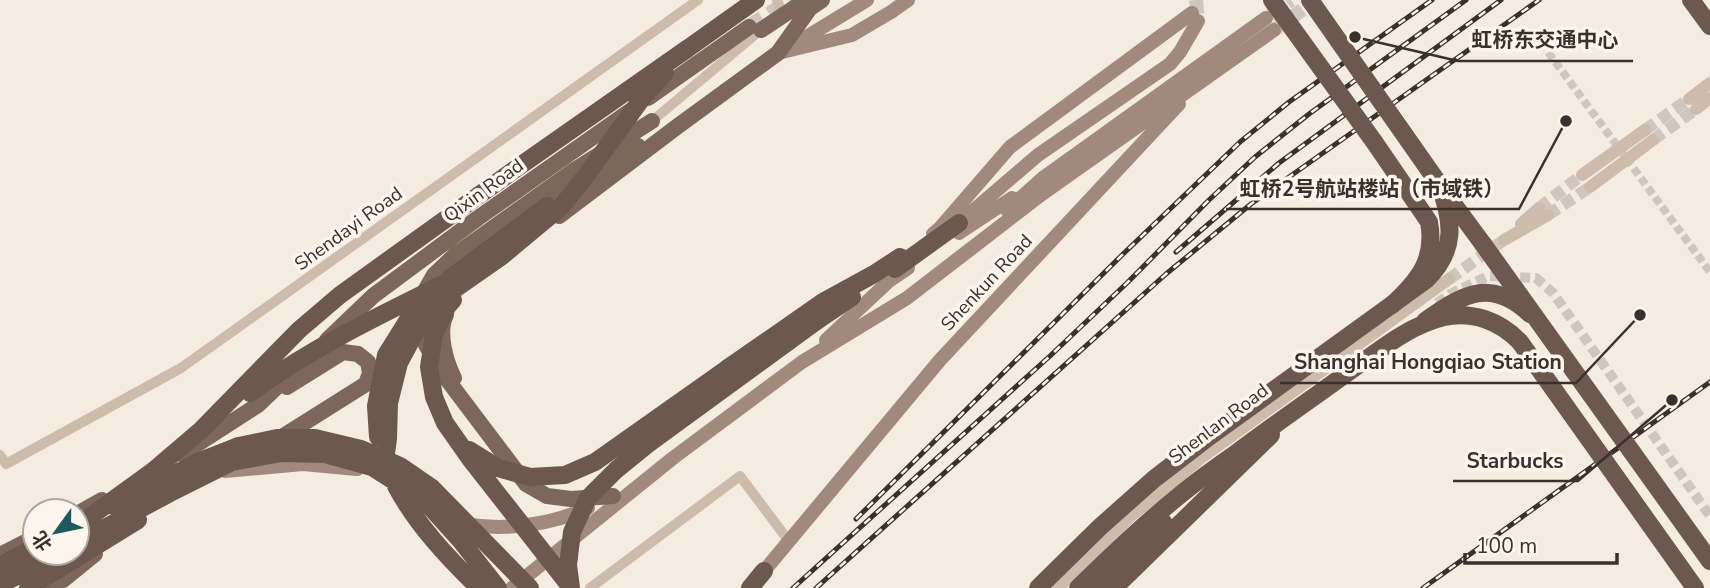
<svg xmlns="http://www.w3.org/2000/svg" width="1710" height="588" viewBox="0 0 1710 588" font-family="'Nunito Sans','Noto Sans SC',sans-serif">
  <rect width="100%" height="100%" fill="#f4ebe1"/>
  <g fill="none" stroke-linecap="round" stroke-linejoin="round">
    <path stroke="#cfc6bd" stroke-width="8" stroke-dasharray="8 4" stroke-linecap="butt" d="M1534,33L1710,272"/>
    <path stroke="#cfc6bd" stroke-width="10" stroke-dasharray="10 5" stroke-linecap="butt" d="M1437,303L1450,294L1488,276L1536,278L1553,293L1710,516"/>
    <path stroke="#cfc6bd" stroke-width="12" stroke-dasharray="12 6" stroke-linecap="butt" d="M1645,130L1689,99
      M1653,140L1696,109
      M1539,208L1582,175
      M1548,215L1590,187
      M1449,279L1504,240"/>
    <path stroke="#cfc6bd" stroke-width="14" stroke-dasharray="14 7" stroke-linecap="butt" d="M1196,0L1198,21
      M1270,15L1291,0
      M1274,30L1316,0"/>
    <path stroke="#cfc6bd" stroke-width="16" stroke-dasharray="16 8" stroke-linecap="butt" d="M749,27L791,1"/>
    <path stroke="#cdbbac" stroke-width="10" d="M777,0L779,5L778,15
      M652,121L763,28
      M0,455L6,464L181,368L698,0
      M590,588L740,476L788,540"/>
    <path stroke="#cdbbac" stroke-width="12" d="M1689,99L1710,83
      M1696,109L1710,98
      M1582,175L1645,130
      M1590,187L1653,140
      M1521,224L1539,208
      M1504,240L1548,215
      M1058,588L1132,515L1200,459L1449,279"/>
    <path stroke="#a18a7d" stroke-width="14" d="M795,44L867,0
      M778,53L852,35L891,12L908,0
      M1007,210L1043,178L1266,18
      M953,231L968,215L1038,155L1170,64L1180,52L1198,21
      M959,233L1012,198
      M933,234L939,229L1010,147L1192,13
      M826,340L889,281L908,268
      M225,471L303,464L357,469
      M464,524C505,531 550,525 588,508
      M764,571L940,360L1179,104
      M512,588L673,458L802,362L907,298L1042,194L1274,30"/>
    <path stroke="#7d675c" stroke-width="16" d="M761,30L806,0
      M648,98L749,27
      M549,204L614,159L638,146
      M559,216L678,126L778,53L810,8L822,0
      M446,315C437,332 446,362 454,378
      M327,340L373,296L478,218L630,111
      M277,440L366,384L370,373L368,362L358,354L343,352L287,387
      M182,454L258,405L300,365
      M613,496L571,499L547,496L526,484L443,374L426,345L420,322L421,298L434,275L455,255L573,171L652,121
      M77,514L102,500
      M0,555L35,537
      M48,588L63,580L95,554"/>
    <path stroke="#6c584f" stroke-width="18" d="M1691,0L1710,26
      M687,49L756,0
      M1449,198L1483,244
      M895,269L959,223
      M818,320L852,297
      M1425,321C1463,294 1491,277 1530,314
      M728,368L823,302L874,274L900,257
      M113,506L198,462L239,446
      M0,566L35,547
      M0,585L59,553
      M28,588L138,520
      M750,588L764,571
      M1038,588L1100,527L1154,479L1206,439L1426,280C1457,250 1453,221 1439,184
      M1095,588L1163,522
      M1114,588L1271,435"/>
    <defs>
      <path id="rail" d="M1176,252L1279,163L1501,0
        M856,519L1121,256L1240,142L1289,102L1432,0
        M793,588L1050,356L1128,282L1209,200L1255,157L1309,114L1466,0
        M816,588L1166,274L1251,204L1539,0
        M1423,588L1710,382"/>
    </defs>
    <use href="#rail" stroke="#3b302b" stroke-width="5"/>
    <use href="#rail" stroke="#fbf5ee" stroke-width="2.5" stroke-dasharray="8" stroke-linecap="butt"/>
    <path stroke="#6c584f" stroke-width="18" d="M1272,0L1375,143L1429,222C1436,260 1418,281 1392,305
      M1310,0L1439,184
      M1483,244L1710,561
      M449,279L547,206
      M453,300L447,307L434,334L429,367L434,397L445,423L471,460L569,585
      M250,393C308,350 376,317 441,285
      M378,437L376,406L386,355L411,315L428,298
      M239,446L277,438H315L361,449L400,466L432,488L530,588
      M469,450L498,468L530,477L565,475L595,462L728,368
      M386,453L388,439L389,403L399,363L421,322L449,293L502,256L562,206L585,177L643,97L665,73
      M396,486C416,524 448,558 479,588
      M84,521L153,471L201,430L299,330L340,295L514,170L687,49
      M77,543L170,493L232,462L281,453L325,454L372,467L425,501L461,541L498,588
      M571,588L568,565L572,532L588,498L616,470L648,444L818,320
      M1078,588C1111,556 1144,524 1180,495C1198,480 1217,467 1235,454C1271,427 1307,402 1343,376C1374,355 1406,326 1444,317C1473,311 1500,321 1520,342L1695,588"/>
  </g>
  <g text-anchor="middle" stroke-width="7" stroke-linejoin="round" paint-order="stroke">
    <g font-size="19" fill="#3b302b" stroke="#fbf5ee">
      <text transform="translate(483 190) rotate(-36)" y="7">Qixin Road</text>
      <text transform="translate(348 228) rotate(-36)" y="7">Shendayi Road</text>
      <text transform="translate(986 282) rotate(-47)" y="7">Shenkun Road</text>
      <text transform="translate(1218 423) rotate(-37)" y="7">Shenlan Road</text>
    </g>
  </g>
  <path fill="none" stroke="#3b302b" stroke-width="2.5" d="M1355 37L1458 61H1633M1566 121L1519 209H1226M1640 315L1576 383H1280M1672 400L1578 481H1453"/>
  <g fill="#3b302b" stroke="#fbf5ee" stroke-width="2.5">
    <circle cx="1355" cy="37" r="7"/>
    <circle cx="1566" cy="121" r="7"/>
    <circle cx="1640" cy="315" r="7"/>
    <circle cx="1672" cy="400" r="7"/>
  </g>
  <g font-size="21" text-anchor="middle" font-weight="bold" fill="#3b302b" stroke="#fbf5ee" stroke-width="7" stroke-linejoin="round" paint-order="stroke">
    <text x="1545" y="47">虹桥东交通中心</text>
    <text x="1372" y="196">虹桥2号航站楼站（市域铁）</text>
    <text x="1428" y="369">Shanghai Hongqiao Station</text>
    <text x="1515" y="468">Starbucks</text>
  </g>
  <g transform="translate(56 532) rotate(237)"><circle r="33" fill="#fbf5ee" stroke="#aea6a0" stroke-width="2"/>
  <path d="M0-5L12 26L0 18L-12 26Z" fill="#1f5a5e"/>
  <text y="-10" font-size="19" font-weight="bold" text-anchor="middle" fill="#3b302b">北</text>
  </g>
  <path d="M1465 553v10h152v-10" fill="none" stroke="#3b302b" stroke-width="3.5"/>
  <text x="1476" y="553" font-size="21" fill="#3b302b" stroke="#fbf5ee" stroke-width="5" paint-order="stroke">100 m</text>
</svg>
